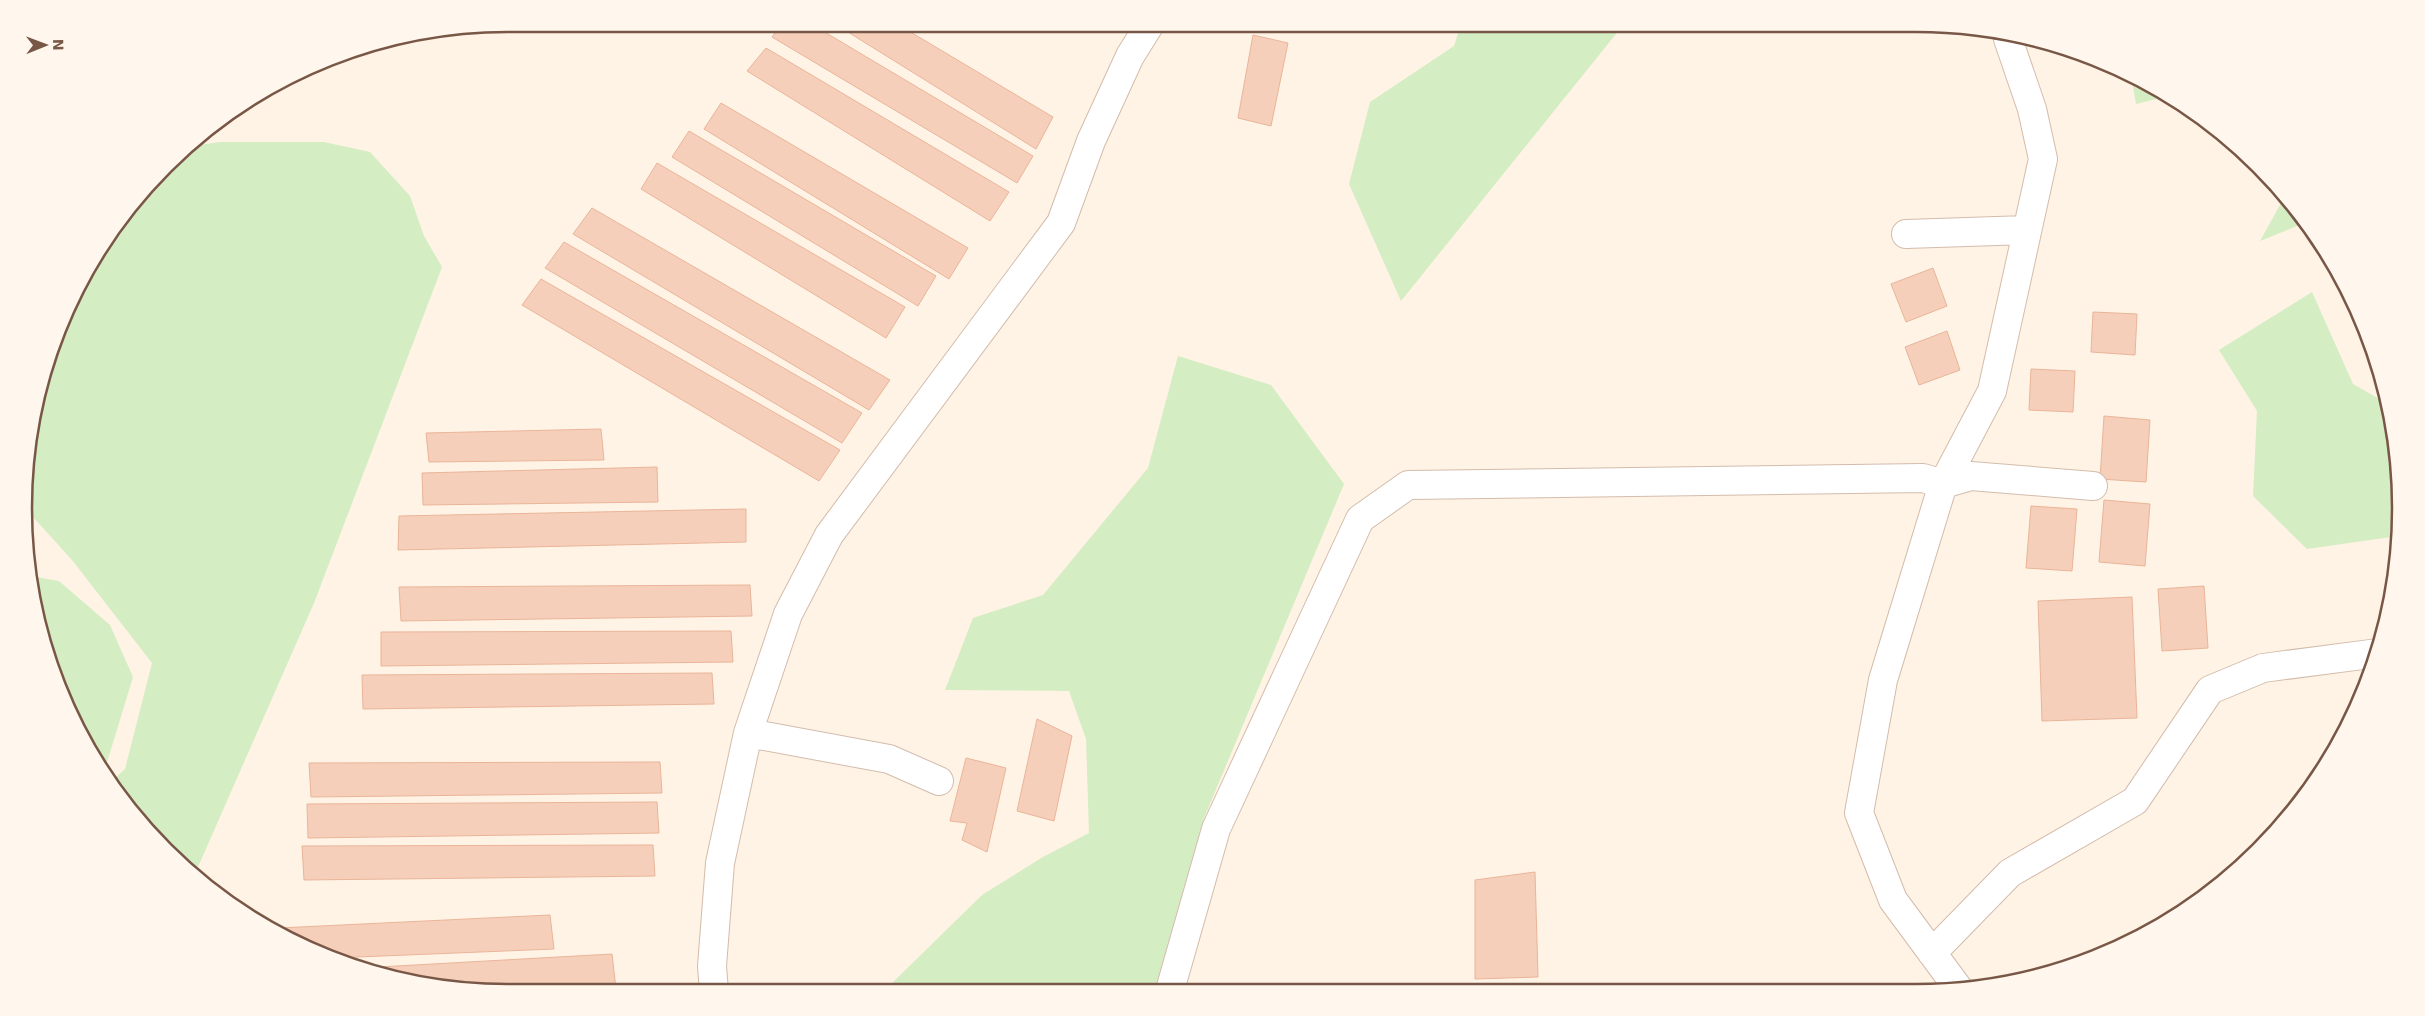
<svg xmlns="http://www.w3.org/2000/svg" width="2425" height="1016" viewBox="0 0 2425 1016" font-family="'DejaVu Sans',sans-serif">
  <rect width="100%" height="100%" fill="#fef3e5"/>
  <path fill="#d5edc2" d="M1461,24H1624L1401,301L1349,184L1370,102L1454,46Z
    M2131,76L2169,96L2136,104Z
    M220,142H324L370,152L410,196L424,236L442,267L314,603L194,876L113,780L125,769L152,663L72,560L24,507L33,414L61,323L89,266L186,147Z
    M2285,196L2307,222L2260,241Z
    M2312,292L2353,384L2388,404L2400,477L2398,536L2307,549L2253,496L2257,411L2219,350Z
    M1178,356L1271,385L1344,484L1204,818L1166,990L884,991L982,895L1043,857L1089,833L1086,739L1069,691L945,690L973,618L1043,595L1148,468Z
    M30,576L59,581L110,625L133,677L105,769C89,757 82,736 74,718C53,671 36,628 30,576Z"/>
  <path fill="#f6cfba" stroke="#eab499" d="M782,24H811L1033,156L1017,183L772,37Z
    M835,24H897L1053,117L1036,149Z
    M1253,35L1288,43L1271,126L1238,118Z
    M766,48L1009,192L990,221L747,71Z
    M721,103L968,248L949,279L704,129Z
    M689,131L936,276L918,306L672,157Z
    M657,163L905,307L886,338L641,189Z
    M592,208L890,380L869,410L573,234Z
    M564,242L862,413L842,443L545,268Z
    M1933,268L1947,306L1906,322L1891,284Z
    M541,279L840,450L819,481L522,305Z
    M2093,312L2137,314L2135,355L2091,352Z
    M1947,331L1960,370L1919,385L1905,347Z
    M2031,369L2075,371L2073,412L2029,410Z
    M2104,416L2150,420L2146,482L2100,479Z
    M601,429L604,460L429,462L426,433Z
    M657,467L658,502L423,505L422,473Z
    M2104,500L2150,504L2145,566L2099,562Z
    M2031,506L2077,509L2072,571L2026,568Z
    M746,509V542L398,550L399,516Z
    M750,585L752,616L401,621L399,587Z
    M2204,586L2208,648L2162,651L2158,589Z
    M2132,597L2137,718L2042,721L2038,601Z
    M731,631L733,662L381,666V632Z
    M712,673L714,704L363,709L362,675Z
    M1037,719L1072,736L1054,821L1017,811Z
    M966,758L1006,768L987,852L962,840L967,823L950,821Z
    M660,762L662,793L311,797L309,763Z
    M657,802L659,833L308,838L307,804Z
    M653,845L655,876L304,880L302,846Z
    M1535,872L1538,977L1475,979V880Z
    M550,915L554,949L333,958L279,933V928Z
    M612,954L616,989L508,992L361,968Z"/>
  <g fill="none" stroke-linecap="round" stroke-linejoin="round">
    <defs>
      <path id="minor" d="M1906,234L2027,230
        M748,733L889,759L939,781
        M1932,953L2010,873L2135,801L2210,690L2263,668L2378,653
        M1958,988L1893,900L1859,813L1883,680L1943,484L1992,391L2043,159L2032,109L2008,39
        M1170,990L1216,829L1360,519L1408,485L1923,478L1943,484L1971,476L2093,486
        M714,992L712,966L720,863L748,733L788,614L829,535L1061,223L1091,141L1130,56L1150,24"/>
    </defs>
    <use href="#minor" stroke="#d3bcac" stroke-width="30"/>
    <use href="#minor" stroke="#fff" stroke-width="28"/>
  </g>
  <path d="M0 0H2425V1016H0ZM508 32H1916A476 476 0 0 1 2392 508V508A476 476 0 0 1 1916 984H508A476 476 0 0 1 32 508V508A476 476 0 0 1 508 32Z" fill="#fff7ed" fill-rule="evenodd"/>
  <path fill="none" stroke="#795747" stroke-width="2.5" d="M508 32H1916A476 476 0 0 1 2392 508V508A476 476 0 0 1 1916 984H508A476 476 0 0 1 32 508V508A476 476 0 0 1 508 32Z"/>
  <g transform="translate(45 45) rotate(89)" stroke="#fff7ed" stroke-width="4" paint-order="stroke">
  <path d="M0-4L9 19L0 12L-9 19Z" fill="#795747"/>
  <text y="-8" font-size="14" font-weight="bold" text-anchor="middle" fill="#795747">N</text>
  </g>
</svg>
